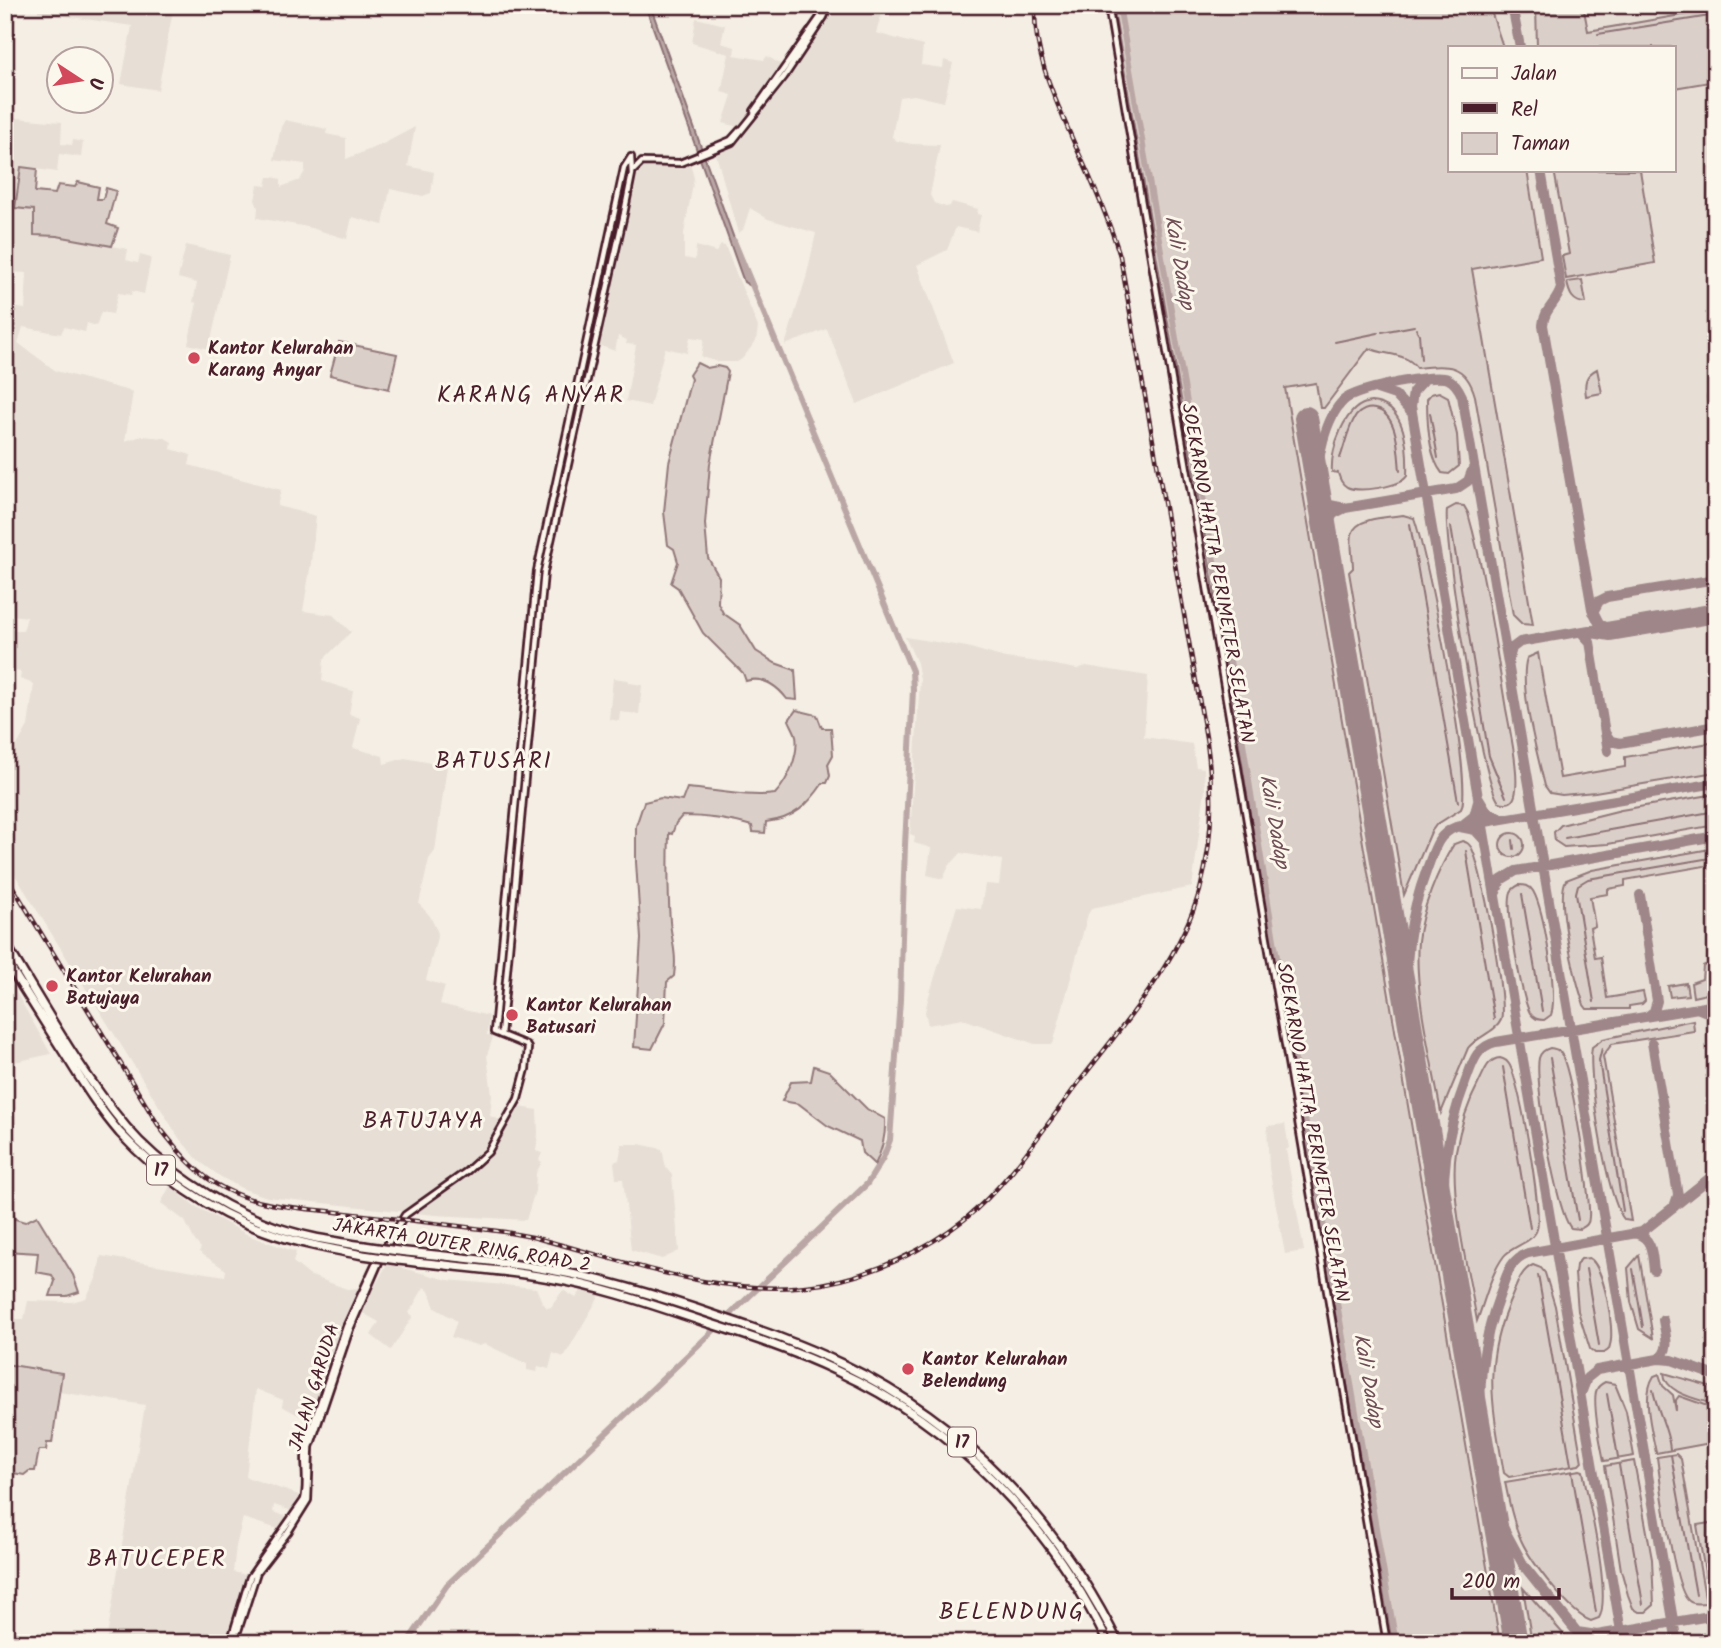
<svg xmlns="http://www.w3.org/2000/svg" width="1721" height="1648" viewBox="0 0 1721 1648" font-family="Kalam,sans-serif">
  <rect width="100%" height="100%" fill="#f4eee4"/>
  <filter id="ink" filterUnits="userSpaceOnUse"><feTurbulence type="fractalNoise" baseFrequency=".0143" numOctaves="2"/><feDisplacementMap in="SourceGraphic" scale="14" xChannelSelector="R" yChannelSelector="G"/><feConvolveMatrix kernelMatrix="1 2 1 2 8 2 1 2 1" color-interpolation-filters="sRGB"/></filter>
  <g filter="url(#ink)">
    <path fill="#e7dfd6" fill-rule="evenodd" d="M38,5H174L158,90L121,84L132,26L38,12Z
      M831,5H884L876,33L923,46L921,65L943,68L944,60L953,63L944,102L914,95L899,97L892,137L897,141L912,144L940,145L930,195L934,203L946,207L950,206L952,202L978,209L977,214L981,215L977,232L956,227L947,250L917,265L954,363L857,404L827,329L785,345L806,278L816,233L768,219L750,208L743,230L738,233L716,154L735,145Z
      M1110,5H1716V1643H1389L1212,600L1213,597L1211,595ZM1450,47H1674V170H1450Z
      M5,8L16,10L11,28L5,95Z
      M696,18L725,25L721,43L735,47L734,55L764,60L767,56L785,67L743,128L723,123L732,95L721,92L729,54L692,43Z
      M5,117L62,122L61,144L72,145L73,140L83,142L81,157L59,154L57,172L21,167L16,208L34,210V235L57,236L128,249L126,260L138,263L140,255L151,258L144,294L132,291L131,295L118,293L113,314L101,312L96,326L87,323L85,332L64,327L61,334L23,327L18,343L56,371L133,392L125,441L142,436L165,438L172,442L171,449L191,455L189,465L281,490L277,506L316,516L311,563L303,611L333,615L351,632L324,659L322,681L353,691L349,714L360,718L353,748L383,756L384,764L405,758L447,766L435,851L429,859L419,904L430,916L438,933L426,980L445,986L440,1004L489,1016L487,1035L493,1037L487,1055L492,1095L490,1116L505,1122L515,1106L537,1110L538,1133L536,1151L542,1153L539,1160L542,1162L536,1173L535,1191L526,1220L435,1215L267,1197L243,1189L221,1177L199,1161L179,1138L5,859V801L8,787L5,778L11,756L28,726L34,684L20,679L21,672L5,669V628L23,631L27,617L5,614V306L25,309L27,273L5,272Z
      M285,120L327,129L326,134L346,138V159L383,144L415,127L408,166L434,172L431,193L423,196L390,189L383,225L352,217L347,239L308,227L257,218L258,208L255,200L258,185L266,186L268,177H272L281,179V187L300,180L305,171V164L274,160L281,127Z
      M689,160L694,178L684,233V258L695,260L696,246L716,252L721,245L725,246L758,327L756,341L742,359L737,362H718L701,357L704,339L690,337L687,353L665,348L650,406L626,401L636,345L626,344L627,340L618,336L615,351L595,344L632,174L642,162L680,163Z
      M186,245L230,255L209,349L188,344L197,303L193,302L197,283L178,278Z
      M905,637L967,647L1005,658L1032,661L1077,669L1086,666L1148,676L1144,737L1192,744L1196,767L1204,768L1205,790L1192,887L1092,908L1088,914L1053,1044H1035L963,1019L928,1025L925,1012L928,999L957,906L981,909L985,884L999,885L1002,860L961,853L949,866L943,879L927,875L931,848L914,843L915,836L910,834L920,680L917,663Z
      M613,678L628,680L630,683L642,685L639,714L620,712L619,721L609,719Z
      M5,980H9L51,1054L5,1064Z
      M1285,1124L1289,1148L1286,1150L1304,1251L1285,1254L1269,1168L1267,1126Z
      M622,1144H639L662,1149L666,1168L672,1175L679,1251L662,1259L631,1250L623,1179H616L614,1162L619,1160Z
      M170,1186L195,1206L250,1236L296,1252L293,1262L309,1275L347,1289L359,1288L345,1317L313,1416L303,1411L300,1416L282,1406L283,1400L256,1389L246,1477L299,1495L292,1511L274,1505L273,1512L287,1517L278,1529L243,1518L236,1546L233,1572L246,1575L227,1643H106L145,1405L59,1392L62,1373L5,1364V1319H24L28,1301L72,1302L86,1298L97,1277L101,1256L225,1276L226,1270L199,1252L201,1248L195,1241L185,1221L161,1203Z
      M387,1264L448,1280L536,1288L542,1302L547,1308L551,1307L563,1290L576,1298L586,1284L600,1295L564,1357L553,1353L549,1369L538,1366L537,1372L527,1370V1364L485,1344L479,1346L451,1337L457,1321L435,1308L429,1291L424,1287L409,1313L413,1316L391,1350L371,1335L379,1322L361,1312Z"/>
    <path fill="#dbd0c9" stroke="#92787a" stroke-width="2" d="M1113,5H1458L1459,9L1489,5L1503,47H1450V170H1527L1541,257L1472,269L1533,625L1522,624L1513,615L1475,396C1466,363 1446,364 1417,368C1406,352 1385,356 1369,348L1324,408H1320L1316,383L1285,388L1500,1643H1393L1286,1031L1215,595Z
      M1536,5H1583L1588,31L1716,9V81L1674,88V47H1537Z
      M21,167L37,169L35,192L55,194L58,185L75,187L78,182L99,187L97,199H103L106,188L116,191L107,224L118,228L112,246L57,236L34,235V210L15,208Z
      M1554,170H1640L1655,263L1566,279L1562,256L1569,254Z
      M1582,280L1586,303C1573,303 1569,294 1567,282Z
      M339,342L397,354L389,389L330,375Z
      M697,363L707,368L717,366L725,368L728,372L710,464L705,524L708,558L719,577L718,603L723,613L740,625L756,651L775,663L795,670L797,700L787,699C777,686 763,676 746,681L743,673L703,633L678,588L671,583L678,562L674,549L668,545L664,512L669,463L691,379L689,375Z
      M1597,369L1602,393L1586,396C1584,383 1585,375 1597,369Z
      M1439,392L1448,397L1457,435L1459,466L1449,474L1442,473C1428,456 1427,420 1427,399L1431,394Z
      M1371,402C1407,404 1408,449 1407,476C1400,487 1359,493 1347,487C1341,483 1340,479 1338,473L1332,472C1330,449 1345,404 1371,402Z
      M1456,505L1464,506L1468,513C1486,577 1495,643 1506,709C1510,730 1520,776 1515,795C1513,804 1506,804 1499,802C1482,784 1443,541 1447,510Z
      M1403,515L1414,518C1427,553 1474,785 1461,809L1436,825L1431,832L1404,895L1349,572L1353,568C1353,558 1350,544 1352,534C1356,517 1389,517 1403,515Z
      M1538,653L1560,778L1625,767V757L1716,742V772L1595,792L1562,795L1550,793L1545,786C1538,757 1518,685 1527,658Z
      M796,710L817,715L822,728H831L833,755L828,764L830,776L827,783H823C808,805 794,819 766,822L765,833L753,832L752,826C728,819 707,816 682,816L676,823L672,834L669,833C668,863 668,892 670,922C672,942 677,954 674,976L667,982L665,1023L652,1049L634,1047L641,939L636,862V826L644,802L661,798L682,801L687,788C714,790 750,798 775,794C788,780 799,756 796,736C795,731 791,725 789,720Z
      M1716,794V825L1608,844L1564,847L1555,841L1554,832L1561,825L1621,810Z
      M1500 845a12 12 0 1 1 24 0a12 12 0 1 1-24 0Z
      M1462,841C1468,843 1468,843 1471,847C1482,864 1507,1002 1501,1020C1496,1032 1476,1037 1468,1048L1441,1113C1432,1060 1414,994 1418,941C1421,911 1438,869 1454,844Z
      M1716,848V864L1625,880V886L1608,889V894L1590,897L1595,926L1590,928L1595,958L1601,957L1607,998L1643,992L1645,1001L1642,1004L1629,1006V1009H1587L1584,1005C1576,981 1555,900 1566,880L1592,870Z
      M1519,885C1525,885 1529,885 1533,891C1544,910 1558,994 1551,1015L1544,1020C1538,1020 1534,1019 1530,1013C1522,998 1505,908 1511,892C1513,888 1515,887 1519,885Z
      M1705,965L1716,971V992L1693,997L1691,983L1702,979L1703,966Z
      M1686,983L1688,995L1670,997L1668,986Z
      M1693,1020L1694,1031L1612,1044L1603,1056L1631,1221L1625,1220C1607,1204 1587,1072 1592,1047L1603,1039Z
      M1550,1048C1555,1049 1556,1048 1560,1052C1571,1065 1591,1197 1589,1217C1589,1224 1586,1226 1580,1229L1571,1228C1556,1212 1534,1081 1539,1058C1541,1052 1544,1050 1550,1048Z
      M1500,1058C1505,1060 1506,1059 1509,1064C1520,1081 1542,1209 1537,1229C1534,1242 1512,1246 1504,1256C1491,1273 1485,1300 1477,1321C1469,1274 1449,1195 1456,1151C1460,1127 1469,1101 1480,1080C1485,1070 1488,1059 1500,1058Z
      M814,1066L829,1071L867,1109L885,1119C886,1136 882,1149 875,1165L862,1153L860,1141L828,1126L799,1104L782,1101L791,1082L811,1081Z
      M5,1206L13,1212L15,1219L25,1222L37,1216L73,1275L79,1292L67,1296H50L55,1281L52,1275L36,1272L38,1253L5,1251Z
      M1639,1255L1653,1338L1639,1329L1631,1302L1628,1268Z
      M1589,1258C1604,1265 1615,1330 1610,1345C1609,1351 1607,1351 1603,1353H1595L1590,1349L1578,1311L1575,1274L1576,1265L1581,1259Z
      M1533,1265L1541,1268L1545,1273L1555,1306L1582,1462L1579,1465L1509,1477L1504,1473C1492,1404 1482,1362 1512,1296C1517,1284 1521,1270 1533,1265Z
      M5,1364L62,1373L52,1443H47L46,1450H39L35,1471H29L24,1475L13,1473L8,1489H5Z
      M1664,1373L1716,1388V1405C1699,1399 1665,1394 1664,1373Z
      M1659,1374L1663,1386L1673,1395L1676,1411V1400L1679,1396L1716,1409V1442L1656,1453C1652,1431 1641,1396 1654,1376Z
      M1605,1382L1615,1384L1626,1411L1634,1456L1604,1461C1601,1446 1591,1401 1597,1389C1599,1385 1601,1384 1605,1382Z
      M1676,1454L1681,1459L1706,1603C1700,1603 1694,1605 1689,1601C1674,1591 1660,1480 1657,1457Z
      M1634,1461L1652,1559L1654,1605L1646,1612H1639L1633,1608L1628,1595L1621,1570L1605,1466Z
      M1580,1470L1583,1471C1588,1500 1612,1596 1599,1618L1591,1621C1570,1614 1530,1560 1521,1540C1513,1522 1509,1502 1505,1482Z
      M1716,1522V1602H1710L1697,1525Z
      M1523,1588L1565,1636L1574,1643H1532Z"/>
    <path fill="#baa7a5" stroke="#8d7174" stroke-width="2" d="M645,5H650L751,286L744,282Z"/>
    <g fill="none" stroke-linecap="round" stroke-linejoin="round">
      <path stroke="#8d7174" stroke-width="2" d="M1598,34L1716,15
        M1416,329L1419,334L1421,359
        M1382,332L1414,326
        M1335,342L1378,333
        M1430,413L1438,458
        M1340,458C1345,445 1348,427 1356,416C1360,411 1368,407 1375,409C1399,414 1398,453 1400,471
        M1410,524L1458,802
        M1451,527L1489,756L1506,797
        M1565,838L1716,811
        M1513,840L1514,849
        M1466,851L1494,1019
        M1522,894L1542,1011
        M1594,1002L1576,893L1578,885L1588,879L1716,857
        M1602,1048L1599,1060L1623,1211
        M1550,1058L1578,1220
        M1503,1067L1530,1228
        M1586,1269L1599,1345
        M1633,1269L1643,1327
        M1538,1275L1571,1465
        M1653,1390C1657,1411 1668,1428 1670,1449
        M1607,1394L1618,1457
        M1671,1455L1696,1595
        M1619,1465L1643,1604
        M1572,1472L1596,1612
        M1712,1595H1716
        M1704,1641V1643"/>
      <path stroke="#baa7a5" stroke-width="6" d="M1119,5L1218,584L1274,940L1396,1643
        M407,1643L447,1585L867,1184L883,1158L890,1140L900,1000L905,845L913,690L912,671L734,241"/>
      <path stroke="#9f8688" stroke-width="10" d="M1512,5L1520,47
        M1541,170L1561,288C1557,303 1544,309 1543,325L1592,609L1599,623L1605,627
        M1424,380L1413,392L1411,406L1623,1643
        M1377,389L1395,395L1410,411
        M1711,397L1716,427
        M1318,487C1316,461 1325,418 1344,400C1356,389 1434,373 1448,379C1455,382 1459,389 1462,396L1677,1643
        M1319,496L1330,505L1345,508L1456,489L1468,481L1473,468
        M1325,530L1333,514L1345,508
        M1593,612L1599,601L1607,597L1716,579
        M1581,632L1590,642L1608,751
        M1586,632L1610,636L1716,618
        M1509,659L1512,648L1520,642L1716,608
        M1605,733L1611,741L1620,743L1716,726
        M1485,841L1475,830L1460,827L1474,816L1479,798L1488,813L1502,818
        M1496,892L1501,880L1516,871L1716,836
        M1640,895L1657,1001L1654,1011L1648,1016
        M1699,1009L1716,1016
        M1408,1012C1404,961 1409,917 1427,869C1434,851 1437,834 1456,827L1716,783
        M1652,1043L1678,1195L1674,1207
        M1446,1234C1440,1180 1446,1133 1465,1083C1472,1065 1475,1047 1496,1042L1716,1005
        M1637,1234C1653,1238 1652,1256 1654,1270
        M1658,1359C1672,1350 1665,1334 1663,1320
        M1582,1391L1587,1378L1597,1370L1658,1359L1672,1360L1716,1376
        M1483,1450C1477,1391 1480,1347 1501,1291C1507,1275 1510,1259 1528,1253L1642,1232L1716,1173
        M1489,1483L1504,1529L1524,1566L1577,1632L1597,1635L1716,1615"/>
      <path stroke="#9f8688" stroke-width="24" d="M1306,418L1516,1643"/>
      <defs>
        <path id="secondary" d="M1108,5L1387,1643
          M754,111L821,16L825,5
          M700,153L731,140L740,130
          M633,171L642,162L680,163L732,142L784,77L824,17L829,5
          M501,1035L544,572L624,214L632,174L631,158
          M385,1248L405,1215L467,1171L488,1152L518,1099L526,1069L528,1048L526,1045L494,1032L537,571L624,168L631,157
          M230,1643L250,1577L304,1500C309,1482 303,1464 306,1445L346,1327L378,1258
          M234,1643L257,1572L288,1532L308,1500L310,1447L350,1329L383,1253"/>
        <path id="highway" d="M5,943C43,1005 79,1071 126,1127C160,1167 216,1204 265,1223C297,1236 331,1241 364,1246
          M5,959C25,991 45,1023 65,1054C82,1081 99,1109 120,1133C159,1175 211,1212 265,1231C297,1243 330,1249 363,1255
          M398,1251C449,1257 501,1261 551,1270C608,1280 665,1298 720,1317C762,1331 803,1345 844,1365C965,1423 1059,1523 1118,1643
          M398,1260C448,1266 500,1269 550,1278C604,1287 656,1306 708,1323C752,1337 795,1351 837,1371C957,1426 1051,1525 1108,1643"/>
      </defs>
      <use href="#secondary" stroke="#4a1f2b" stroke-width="10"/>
      <use href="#highway" stroke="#4a1f2b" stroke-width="12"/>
      <use href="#secondary" stroke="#fbf7ec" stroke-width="4.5"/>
      <use href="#highway" stroke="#fbf7ec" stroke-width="7"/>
      <defs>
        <path id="rail" d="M5,874L160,1128C178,1151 198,1176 225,1189C262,1208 305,1208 345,1213C399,1219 452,1225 505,1232L532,1237C627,1261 722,1300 822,1284C873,1275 924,1251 965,1219C1007,1185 1038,1136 1070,1094C1118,1030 1177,968 1200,890C1213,841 1214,793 1207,743L1120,256C1108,217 1092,181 1075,145C1056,101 1033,55 1035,5"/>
      </defs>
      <use href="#rail" stroke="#4a1f2b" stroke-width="4.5"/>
      <use href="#rail" stroke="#fbf7ec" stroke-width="2" stroke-dasharray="5" stroke-linecap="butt"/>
      <defs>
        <path id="highway-bridge" d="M364,1246L398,1251
          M363,1255L398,1260"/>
      </defs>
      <use href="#highway-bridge" stroke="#4a1f2b" stroke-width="12" stroke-linecap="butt"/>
      <use href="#highway-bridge" stroke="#fbf7ec" stroke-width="7"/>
    </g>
  </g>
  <g fill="#d1495b" stroke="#fbf7ec" stroke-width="2.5">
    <circle cx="194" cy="358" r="7"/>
    <circle cx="52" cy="986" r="7"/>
    <circle cx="512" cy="1015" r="7"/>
    <circle cx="908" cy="1369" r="7"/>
  </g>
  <g text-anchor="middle" stroke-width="6" stroke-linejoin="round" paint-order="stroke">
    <g fill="#fbf7ec" stroke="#7f6065" stroke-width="2">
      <rect x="147" y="1155.5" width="28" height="29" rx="5"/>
      <rect x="948" y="1427.5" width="28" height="29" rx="5"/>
    </g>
    <g font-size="18" font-weight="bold" fill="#4a1f2b">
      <text x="161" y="1176">17</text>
      <text x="962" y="1448">17</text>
    </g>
    <g font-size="19" font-weight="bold" fill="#4a1f2b" stroke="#fbf7ec" text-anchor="start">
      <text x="208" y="354">Kantor Kelurahan<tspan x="208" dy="22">Karang Anyar</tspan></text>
      <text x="66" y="982">Kantor Kelurahan<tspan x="66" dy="22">Batujaya</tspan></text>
      <text x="526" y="1011">Kantor Kelurahan<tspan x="526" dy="22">Batusari</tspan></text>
      <text x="922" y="1365">Kantor Kelurahan<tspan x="922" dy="22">Belendung</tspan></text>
    </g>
    <g font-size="19" fill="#4a1f2b" stroke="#fbf7ec">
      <text transform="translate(1219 573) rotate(80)" y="7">SOEKARNO HATTA PERIMETER SELATAN</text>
      <text transform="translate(1314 1132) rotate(80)" y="7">SOEKARNO HATTA PERIMETER SELATAN</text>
      <text transform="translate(462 1244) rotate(9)" y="7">JAKARTA OUTER RING ROAD 2</text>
      <text transform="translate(313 1387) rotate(-73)" y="7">JALAN GARUDA</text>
    </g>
    <g font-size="21" font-style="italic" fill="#714f56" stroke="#fbf7ec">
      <text transform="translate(1180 262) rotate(80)" y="7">Kali Dadap</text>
      <text transform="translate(1275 821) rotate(80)" y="7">Kali Dadap</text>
      <text transform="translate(1369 1380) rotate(80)" y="7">Kali Dadap</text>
    </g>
    <g font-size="23" letter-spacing="2" fill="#4a1f2b" stroke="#fbf7ec">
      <text x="531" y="402">KARANG ANYAR</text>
      <text x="494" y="768">BATUSARI</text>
      <text x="424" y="1128">BATUJAYA</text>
      <text x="157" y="1566">BATUCEPER</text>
      <text x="1012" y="1619">BELENDUNG</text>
    </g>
  </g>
  <rect width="1721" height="1648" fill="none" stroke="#fbf7ec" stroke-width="28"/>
  <rect x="14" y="14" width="1693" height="1620" fill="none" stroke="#4a1f2b" stroke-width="2.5" filter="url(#ink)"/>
  <rect x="1448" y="46" width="228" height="126" fill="#fbf7ec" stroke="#b4a19f" stroke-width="2"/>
  <rect x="1462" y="68" width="35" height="10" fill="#fbf7ec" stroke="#b4a19f" stroke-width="2"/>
  <text x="1511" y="80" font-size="21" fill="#4a1f2b">Jalan</text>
  <rect x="1462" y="103" width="35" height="10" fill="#4a1f2b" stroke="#b4a19f" stroke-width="2"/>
  <text x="1511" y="116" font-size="21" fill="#4a1f2b">Rel</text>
  <rect x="1462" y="133" width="35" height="21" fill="#dbd0c9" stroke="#b4a19f" stroke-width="2"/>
  <text x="1511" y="150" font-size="21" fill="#4a1f2b">Taman</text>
  <g transform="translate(80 80) rotate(102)"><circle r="33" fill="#fbf7ec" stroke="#b4a19f" stroke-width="2"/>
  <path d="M0-5L12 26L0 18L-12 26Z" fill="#d1495b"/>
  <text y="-10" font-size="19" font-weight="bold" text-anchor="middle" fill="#4a1f2b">U</text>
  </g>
  <path d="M1452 1588v10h107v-10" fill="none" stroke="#4a1f2b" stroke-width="3.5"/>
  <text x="1462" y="1588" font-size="21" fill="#4a1f2b" stroke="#fbf7ec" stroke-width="5" paint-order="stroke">200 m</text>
</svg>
